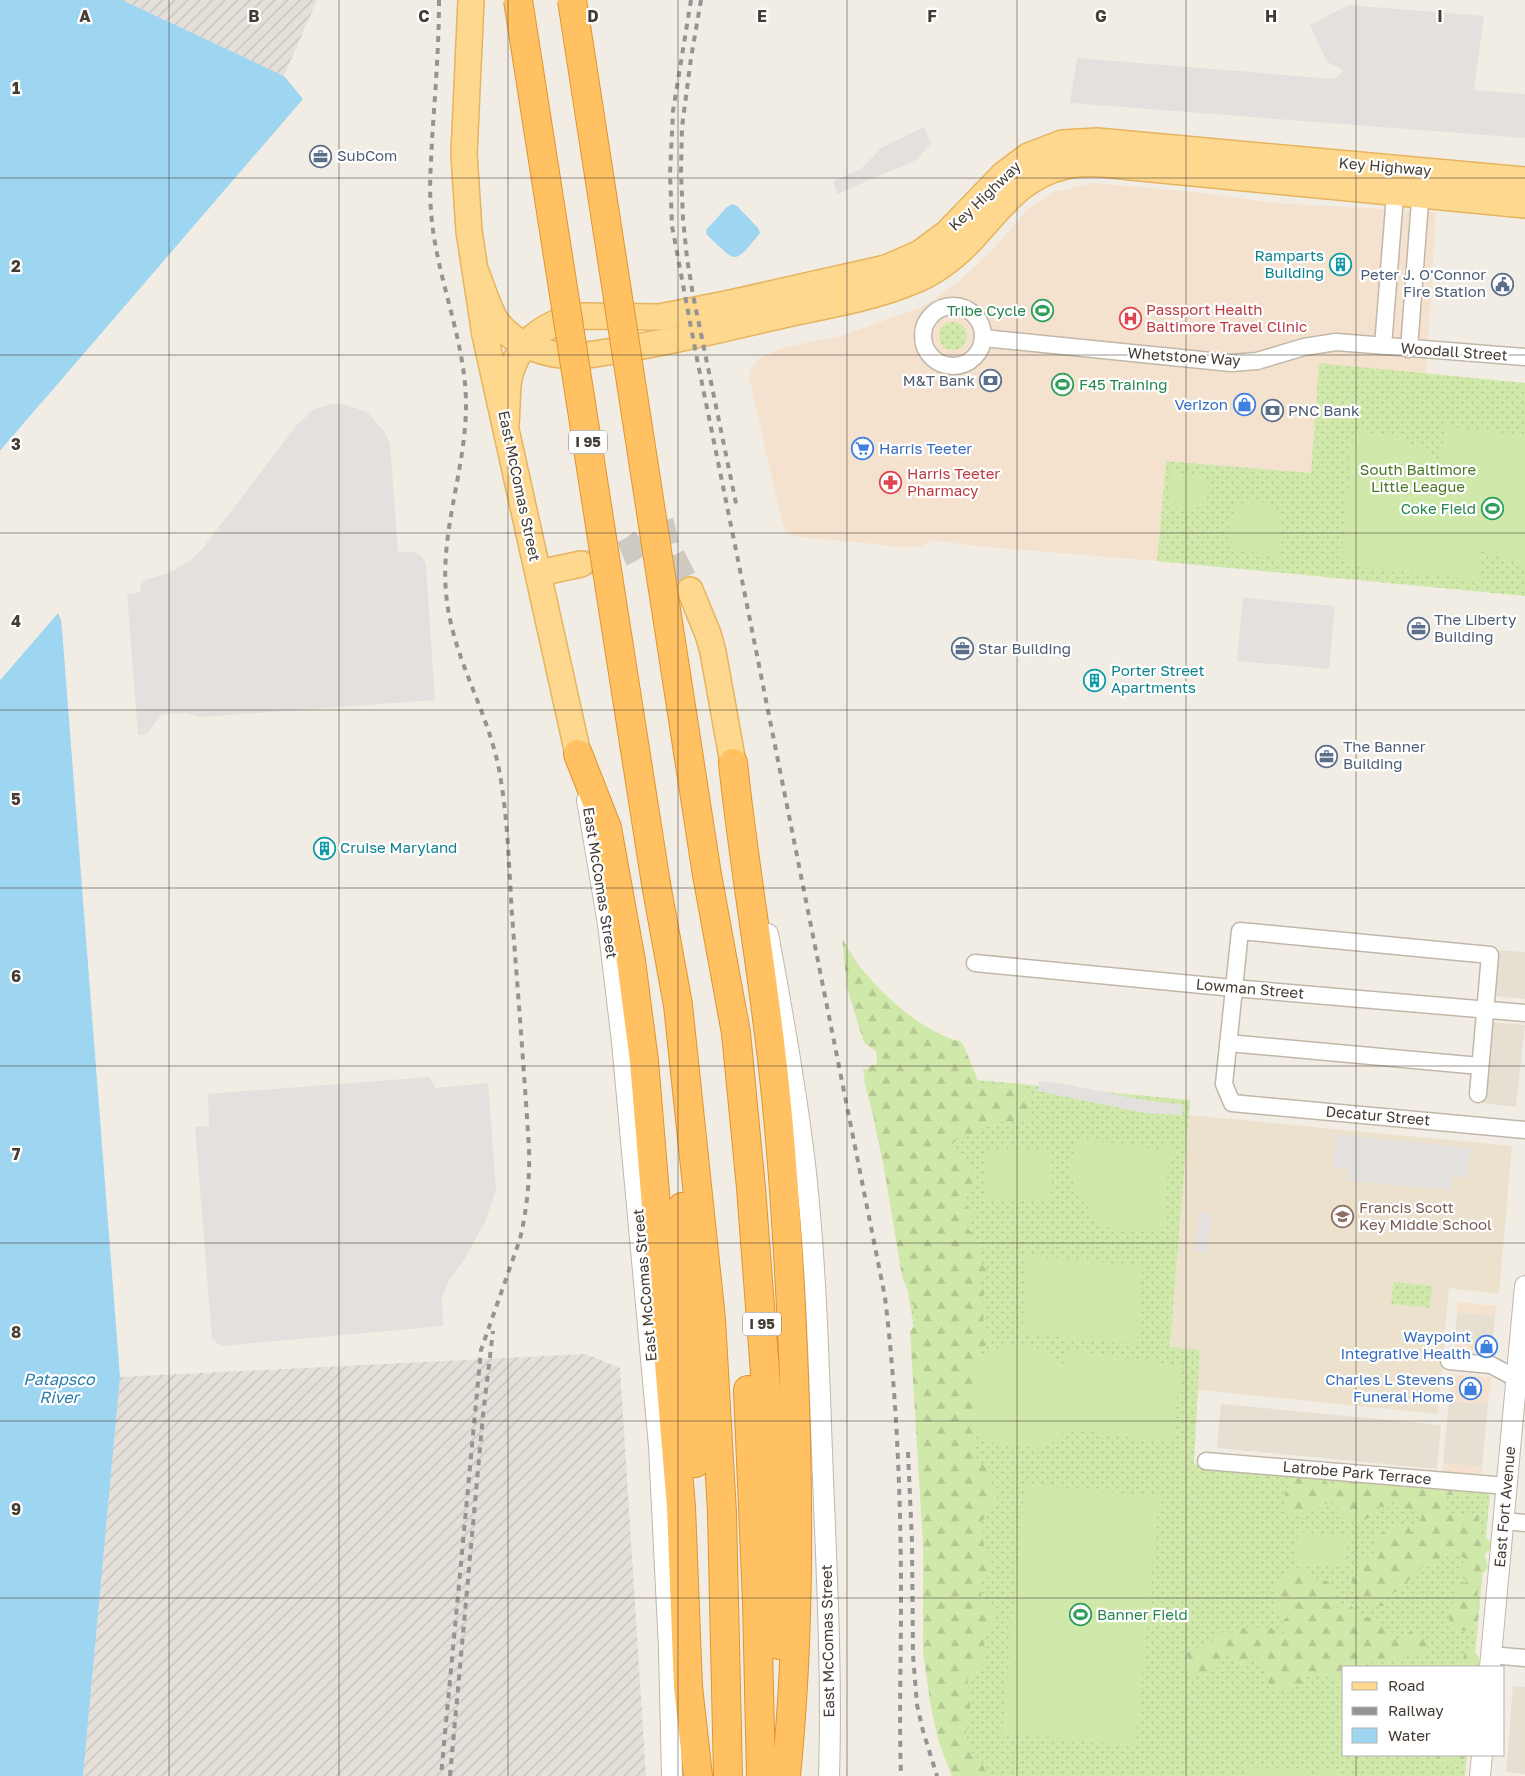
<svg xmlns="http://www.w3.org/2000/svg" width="1525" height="1776" viewBox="0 0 1525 1776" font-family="'Golos Text',sans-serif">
  <defs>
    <pattern id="industrial-furrows" width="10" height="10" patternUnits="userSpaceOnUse" patternTransform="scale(1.25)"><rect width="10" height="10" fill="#e4dfd9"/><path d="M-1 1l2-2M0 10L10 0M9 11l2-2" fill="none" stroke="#c5c0bb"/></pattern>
    <pattern id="grass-dots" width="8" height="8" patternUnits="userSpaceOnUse" patternTransform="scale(1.25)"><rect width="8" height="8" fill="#d1e8ab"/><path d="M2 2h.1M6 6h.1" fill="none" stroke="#b5c894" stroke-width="1.8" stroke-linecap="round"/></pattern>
    <pattern id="forest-firs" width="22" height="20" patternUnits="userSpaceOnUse" patternTransform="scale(1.25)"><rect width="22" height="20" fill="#d1e8ab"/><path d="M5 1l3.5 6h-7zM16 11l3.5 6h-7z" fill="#b5c894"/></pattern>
  </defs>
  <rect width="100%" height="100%" fill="#f2ede4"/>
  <path fill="#e7dfd2" d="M1496,950L1525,952V999L1492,996Z
    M1490,1022L1525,1025L1516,1107L1482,1103Z
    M1457,1312L1495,1316L1493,1342L1455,1339Z
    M1449,1401L1488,1404L1482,1467L1443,1463Z
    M1221,1404L1441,1425L1437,1469L1217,1448Z
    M1513,1686L1525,1687V1774L1506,1772Z"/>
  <path fill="#f5e2ce" d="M1093,183L1204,193L1274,203L1436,212L1426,374L1319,363L1311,473L1166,461L1157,561L976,546L931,540L922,547H903L793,536L787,533L783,526L750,381V371L759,358L785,347L841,336L924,306L955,285L996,246L1027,210L1054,192Z
    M1458,1302L1497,1306L1495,1316L1457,1312Z
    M1455,1339L1493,1342L1492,1351L1454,1348Z
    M1451,1374L1491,1377L1488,1404L1449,1401Z
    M1443,1463L1482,1467V1477L1442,1474Z"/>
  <path fill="url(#industrial-furrows)" d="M122,0H317L284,76Z
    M586,1354L620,1368L646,1776H83L120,1377Z"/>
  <path fill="#ece1cd" d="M1189,1115L1512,1146L1499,1294L1449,1288L1438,1414L1198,1390L1200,1351L1170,1348Z"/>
  <path fill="url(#grass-dots)" d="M939 336a14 14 0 1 1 28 0a14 14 0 1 1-28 0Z
    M1319,363L1525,383V596L1157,561L1166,461L1311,473Z
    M863,1069L1190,1100L1170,1347L1200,1350L1194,1464L1490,1492L1474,1667H1344V1755H1467L1465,1776H954L924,1490L913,1322L899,1238Z
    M1394,1282L1432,1286L1430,1308L1391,1304Z"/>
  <path fill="url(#forest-firs)" d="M842,939C850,951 857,964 866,974C889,1001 927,1034 962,1042L979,1083L1023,1085C1032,1093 1032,1105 1031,1116L1023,1122H996L972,1134H960L955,1142L945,1144L972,1167L974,1183L961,1200L975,1214L968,1221V1229L975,1237L979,1247L980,1261L987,1271L979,1282L985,1291L982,1300L986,1311L983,1319L990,1339L980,1352L981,1397L974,1416L975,1463L987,1465L997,1499L982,1521L984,1547L994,1566L989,1576L981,1582V1596L995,1613L993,1626L982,1637C990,1659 986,1666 967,1678L971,1713L966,1733L969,1750L981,1762L988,1776H952L939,1743L931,1708L923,1652V1544L910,1332L918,1320L915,1309L902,1276L879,1138L864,1080L869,1066L877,1064L876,1051L864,1043L847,988Z
    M1318,1474L1337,1493L1338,1489L1335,1486L1334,1480L1470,1491L1467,1495H1439V1498L1445,1502L1447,1512L1450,1514L1454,1513L1463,1519L1472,1513L1479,1515L1480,1533L1491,1542V1548L1485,1555L1488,1568C1483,1575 1477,1576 1475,1585L1478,1588L1477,1603L1479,1616L1475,1629L1465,1631L1454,1629C1448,1621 1445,1608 1455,1601V1586L1459,1583H1466L1465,1579L1461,1578L1458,1571L1465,1558L1450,1552L1445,1559L1440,1557L1439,1564L1422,1565L1415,1578L1409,1580L1407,1584L1401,1585V1592H1393L1387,1597L1384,1606H1375L1361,1600L1359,1594H1354L1351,1576L1353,1572L1359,1571L1361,1560L1367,1557L1373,1560V1555L1376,1550L1375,1538C1382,1530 1396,1525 1407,1525L1417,1541V1526L1422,1516L1414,1508L1404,1512L1399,1510L1395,1501L1391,1502L1387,1508L1377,1506L1374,1509V1515L1361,1522L1355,1523C1351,1519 1345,1518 1342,1514C1338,1509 1336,1505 1331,1501L1306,1514L1289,1513C1284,1506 1282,1492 1289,1486L1288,1475Z
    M1292,1569L1303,1571L1309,1578L1327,1581L1334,1588L1337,1597L1335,1602L1336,1608L1351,1606L1363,1617L1380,1619L1387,1632H1395V1638L1403,1641L1407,1634L1413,1629C1425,1635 1426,1639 1428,1652L1417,1655L1408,1652L1390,1663C1380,1660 1374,1660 1367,1667H1344V1689C1341,1686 1339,1681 1336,1679C1334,1678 1318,1676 1312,1674L1304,1678L1301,1685L1280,1691L1269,1684L1265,1670L1257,1657L1239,1667L1231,1652L1224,1655L1220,1667C1204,1668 1194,1687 1180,1665L1186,1653L1195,1647L1203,1650L1205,1647L1211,1645L1219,1633L1225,1632L1232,1633L1237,1628H1272L1279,1636L1286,1631L1282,1627L1283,1621L1289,1615L1279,1614C1269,1594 1277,1583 1292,1569Z
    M1474,1651C1479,1656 1482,1661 1477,1667H1453L1462,1662L1465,1653Z
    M1433,1755H1467L1464,1758L1446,1766Z"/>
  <path fill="#d1e8ab" d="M1446,427L1525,435V566L1481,549L1480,580L1347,566L1341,556L1354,430L1398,437L1430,453L1438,468Z
    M1172,470L1177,471L1178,473L1205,476C1218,501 1192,519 1170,504L1172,476L1171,473Z
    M1259,501L1273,506L1283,515L1278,549L1282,556L1279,560L1274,561L1270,555L1235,550L1229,537L1228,527L1236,508L1241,504Z
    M1079,1138L1160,1150L1165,1146L1172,1148L1173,1155L1169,1159L1163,1229C1144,1234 1110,1234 1096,1220C1091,1214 1087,1206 1083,1200C1069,1178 1069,1162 1079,1138Z
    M985,1149L1052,1151L1051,1199L984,1198Z
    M1027,1256L1142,1266L1137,1344L1022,1334Z
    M1024,1344C1040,1348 1051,1354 1064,1365L1066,1350L1181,1366L1172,1443L1066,1428L1060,1437L1044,1449L987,1442L976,1429V1363L994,1349Z
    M1025,1484L1159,1497L1136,1746L1002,1733Z
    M1298,1532L1348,1536L1345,1567L1295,1563Z
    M1245,1767L1308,1771V1776H1245Z
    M1314,1771L1386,1776H1314Z"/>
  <path fill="#e3e0dd" d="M1348,5L1484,16L1474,90L1525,94V138L1070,103L1077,58L1335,79L1344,70L1327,62L1310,25Z
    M924,127L931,144L916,160L837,194L833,181L861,169L881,148Z
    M332,404H343L367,412L384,431L390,444L398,552H412L419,554L423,558L426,565L435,700L201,717L186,713L162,714L147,734L138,735L127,594L140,592L141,584L145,580L167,574L192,559L202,549L297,425L314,409Z
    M1243,598L1335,606L1329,669L1237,661Z
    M430,1077L435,1088L488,1083L496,1189L485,1222L464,1260L448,1282L442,1297L443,1326L221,1346L212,1339L195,1127L209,1126L208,1094Z
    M1039,1081L1065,1084L1138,1099L1183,1105L1182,1115L1145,1113L1038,1091Z
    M1335,1134L1471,1148L1467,1178L1454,1176L1452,1180L1451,1190L1347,1181L1348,1170L1345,1169L1333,1168Z
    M1199,1212L1212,1214L1208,1253L1195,1251Z"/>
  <path fill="#9ed5f1" d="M0,0H122L284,76L303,99L0,451Z
    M732,204L737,206L758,228L760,233C733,266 737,263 707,235L706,230L727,207Z
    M58,613L61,620L62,629L120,1377L83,1776H0V680Z"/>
  <path fill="#f2ede4" d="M42,402L43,405L0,454V451Z
    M56,611H58V613L0,680V676Z"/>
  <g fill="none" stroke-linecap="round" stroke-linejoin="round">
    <path stroke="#cfcac1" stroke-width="25" stroke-dasharray="25 12" stroke-linecap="butt" d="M661,521L667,545L690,590
      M586,563C623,556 641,551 660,517"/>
    <defs>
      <path id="minor" d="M923 336a30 30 0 1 1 60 0a30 30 0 1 1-60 0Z
        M983,338L1231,363L1257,361L1304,347L1336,342L1525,357
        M1383,346L1396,183
        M1409,349L1421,187
        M975,963L1233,988L1525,1013
        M1228,1043L1480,1066
        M1478,1094L1490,955L1240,931L1224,1084L1232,1103L1525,1130
        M1449,1361L1491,1365L1525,1383
        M1206,1461L1507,1486
        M1504,1521L1525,1523
        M1491,1655L1525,1658"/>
      <path id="tertiary" d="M587,800L608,924L622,1042L659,1446L669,1649L672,1776
        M768,934C783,1014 797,1093 806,1173C817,1275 819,1377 823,1479C827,1578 832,1677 829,1776
        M1490,1667L1525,1286
        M1480,1776L1482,1755"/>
      <path id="primary" d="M471,0L464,154L469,231L485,335L578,754
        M476,272C482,287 487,305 495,319C513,346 549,357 580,356C650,347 719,330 787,314C829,305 872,298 911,282C932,274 951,260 967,244C998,212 1019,176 1066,166C1089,160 1117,166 1141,168L1525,205
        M506,424C507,411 507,398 508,385C513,345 545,321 582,316L659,317L726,304L886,268L920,253L947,233L1003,175L1028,156L1062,143L1097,141L1525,180
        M539,573L581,564
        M690,590L708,634L713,652L733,763"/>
      <path id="motorway" d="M578,754L607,828L631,961L644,1061L681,1507L688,1687L698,1776
        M733,763C744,868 763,972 774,1077C784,1168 789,1260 793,1352C799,1495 800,1633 786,1776
        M707,875L736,1033L751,1188L772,1465L779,1645
        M656,884L678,1005L711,1319L722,1513L728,1776
        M682,1207L690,1337L695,1463
        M748,1390L757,1602L761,1776"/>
    </defs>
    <use href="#minor" stroke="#c1b7a9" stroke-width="19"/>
    <use href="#tertiary" stroke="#c1b7a9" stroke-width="22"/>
    <use href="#primary" stroke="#e6b45f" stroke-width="28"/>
    <use href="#motorway" stroke="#e09430" stroke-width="30"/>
    <use href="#minor" stroke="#fff" stroke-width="16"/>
    <use href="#tertiary" stroke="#fff" stroke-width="20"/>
    <use href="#primary" stroke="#ffd890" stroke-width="25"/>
    <use href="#motorway" stroke="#ffc162" stroke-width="28"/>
    <path stroke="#949494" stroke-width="4" stroke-dasharray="6 6" stroke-linecap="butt" d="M439,0C439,47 435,94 432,140C431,163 429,187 431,210C435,276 466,339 466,405C466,471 438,535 447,602C455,663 490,715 500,775C508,821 509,868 512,915C518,992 524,1070 529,1148C530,1179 527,1209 520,1239L481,1350L441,1776
      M691,0L673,111L670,173L672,226L696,354L737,555L885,1297C897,1399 901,1499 901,1601C901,1659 899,1718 901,1776
      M701,0L691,58L682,127L681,172L683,219L687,258L693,295L737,508
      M908,1452L912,1542L913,1655L917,1705L923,1731L937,1776
      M450,1776L483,1415L493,1331"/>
    <defs>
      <path id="motorway-bridge" d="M518,0L656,884
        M572,0L707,875"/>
    </defs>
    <use href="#motorway-bridge" stroke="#e09430" stroke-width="30" stroke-linecap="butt"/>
    <use href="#motorway-bridge" stroke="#ffc162" stroke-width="28"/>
  </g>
  <path fill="none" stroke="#453d34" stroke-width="1" stroke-opacity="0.55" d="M169,0V1776M339,0V1776M508,0V1776M678,0V1776M847,0V1776M1017,0V1776M1186,0V1776M1356,0V1667M0,178H1525M0,355H1525M0,533H1525M0,710H1525M0,888H1525M0,1066H1525M0,1243H1525M0,1421H1525M0,1598H1525M1356,1755V1776"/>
  <defs>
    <symbol id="office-ring" viewBox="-11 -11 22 22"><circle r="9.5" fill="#fff" stroke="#5c6f8a" stroke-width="1.5"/><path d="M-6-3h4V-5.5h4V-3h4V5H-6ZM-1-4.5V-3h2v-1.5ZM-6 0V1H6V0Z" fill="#5c6f8a"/></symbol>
    <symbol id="building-ring" viewBox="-11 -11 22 22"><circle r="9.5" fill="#fff" stroke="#0f9aa8" stroke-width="1.5"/><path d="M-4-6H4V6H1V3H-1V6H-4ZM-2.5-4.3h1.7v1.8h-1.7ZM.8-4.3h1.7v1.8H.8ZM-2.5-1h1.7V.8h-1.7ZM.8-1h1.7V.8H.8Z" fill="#0f9aa8"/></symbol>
    <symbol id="civic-ring" viewBox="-11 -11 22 22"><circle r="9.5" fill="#fff" stroke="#5c6f8a" stroke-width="1.5"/><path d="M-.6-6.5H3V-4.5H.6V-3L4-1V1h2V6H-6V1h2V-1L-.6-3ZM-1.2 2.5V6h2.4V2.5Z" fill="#5c6f8a"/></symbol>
    <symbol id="stadium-ring" viewBox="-11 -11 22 22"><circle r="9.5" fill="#fff" stroke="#2e9e5b" stroke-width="1.5"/><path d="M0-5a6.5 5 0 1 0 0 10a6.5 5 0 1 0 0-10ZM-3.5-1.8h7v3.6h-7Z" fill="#2e9e5b"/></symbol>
    <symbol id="hospital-ring" viewBox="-11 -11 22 22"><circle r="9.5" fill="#fff" stroke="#e0444e" stroke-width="1.5"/><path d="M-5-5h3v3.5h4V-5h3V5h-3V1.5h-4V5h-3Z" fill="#e0444e"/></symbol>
    <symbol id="bank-ring" viewBox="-11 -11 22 22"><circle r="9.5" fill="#fff" stroke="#5c6f8a" stroke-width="1.5"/><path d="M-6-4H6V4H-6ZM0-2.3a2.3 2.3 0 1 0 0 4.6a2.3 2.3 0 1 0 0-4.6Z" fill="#5c6f8a"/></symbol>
    <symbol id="shop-ring" viewBox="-11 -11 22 22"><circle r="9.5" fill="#fff" stroke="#3f7fe0" stroke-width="1.5"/><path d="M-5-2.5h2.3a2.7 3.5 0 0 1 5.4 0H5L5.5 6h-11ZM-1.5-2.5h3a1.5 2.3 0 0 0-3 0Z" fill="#3f7fe0"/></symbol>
    <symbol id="supermarket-ring" viewBox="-11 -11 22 22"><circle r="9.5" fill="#fff" stroke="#3f7fe0" stroke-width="1.5"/><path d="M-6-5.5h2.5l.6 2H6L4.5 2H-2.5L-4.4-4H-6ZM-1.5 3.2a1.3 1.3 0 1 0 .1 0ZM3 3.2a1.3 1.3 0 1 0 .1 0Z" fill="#3f7fe0"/></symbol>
    <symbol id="pharmacy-ring" viewBox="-11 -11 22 22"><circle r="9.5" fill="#fff" stroke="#e0444e" stroke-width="1.5"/><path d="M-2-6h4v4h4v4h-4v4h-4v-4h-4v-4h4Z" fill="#e0444e"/></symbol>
    <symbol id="school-ring" viewBox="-11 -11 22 22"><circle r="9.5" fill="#fff" stroke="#8d6e63" stroke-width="1.5"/><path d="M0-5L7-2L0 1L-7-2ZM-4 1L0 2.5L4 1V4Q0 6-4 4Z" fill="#8d6e63"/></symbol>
  </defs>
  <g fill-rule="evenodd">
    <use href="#office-ring" x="308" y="144" width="25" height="25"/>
    <use href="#building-ring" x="1328" y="252" width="25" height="25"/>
    <use href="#civic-ring" x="1490" y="272" width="25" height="25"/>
    <use href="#stadium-ring" x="1030" y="298" width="25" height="25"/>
    <use href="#hospital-ring" x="1118" y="306" width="25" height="25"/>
    <use href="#bank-ring" x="978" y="368" width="25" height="25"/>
    <use href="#stadium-ring" x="1050" y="372" width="25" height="25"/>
    <use href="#shop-ring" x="1232" y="392" width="25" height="25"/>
    <use href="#bank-ring" x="1260" y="398" width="25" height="25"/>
    <use href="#supermarket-ring" x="850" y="436" width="25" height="25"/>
    <use href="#pharmacy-ring" x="878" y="470" width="25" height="25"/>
    <use href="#stadium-ring" x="1480" y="496" width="25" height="25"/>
    <use href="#office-ring" x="1406" y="616" width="25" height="25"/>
    <use href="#office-ring" x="950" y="636" width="25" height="25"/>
    <use href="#building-ring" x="1082" y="668" width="25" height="25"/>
    <use href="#office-ring" x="1314" y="744" width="25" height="25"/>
    <use href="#building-ring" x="312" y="836" width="25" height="25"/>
    <use href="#school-ring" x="1330" y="1204" width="25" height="25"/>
    <use href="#shop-ring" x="1474" y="1334" width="25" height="25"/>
    <use href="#shop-ring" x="1458" y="1376" width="25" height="25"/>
    <use href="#stadium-ring" x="1068" y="1602" width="25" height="25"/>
  </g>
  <g text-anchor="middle" stroke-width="4.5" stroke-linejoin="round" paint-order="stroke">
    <g fill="#fff" stroke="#7d7771" stroke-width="1">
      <rect x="569" y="430.5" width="38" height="23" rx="4"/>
      <rect x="743" y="1312.5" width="38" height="23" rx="4"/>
    </g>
    <g font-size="14" font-weight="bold" fill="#453d34">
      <text x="588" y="447">I 95</text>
      <text x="762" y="1329">I 95</text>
    </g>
    <g font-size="15" fill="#4e5e75" stroke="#fff" text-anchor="start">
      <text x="337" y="161">SubCom</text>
      <text x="1486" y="280" text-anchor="end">Peter J. O'Connor<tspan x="1486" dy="17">Fire Station</tspan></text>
      <text x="975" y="386" text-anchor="end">M&amp;T Bank</text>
      <text x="1288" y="416">PNC Bank</text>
      <text x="1434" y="625">The Liberty<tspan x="1434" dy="17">Building</tspan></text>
      <text x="978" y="654">Star Building</text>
      <text x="1343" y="752">The Banner<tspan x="1343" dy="17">Building</tspan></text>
    </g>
    <g font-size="15" fill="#453d34" stroke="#fff">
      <text transform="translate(1385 167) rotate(5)" y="5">Key Highway</text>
      <text transform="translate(985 196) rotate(-44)" y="5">Key Highway</text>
      <text transform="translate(1454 352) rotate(4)" y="5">Woodall Street</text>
      <text transform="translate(1184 357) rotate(4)" y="5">Whetstone Way</text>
      <text transform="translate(519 486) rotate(78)" y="5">East McComas Street</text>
      <text transform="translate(600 883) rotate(81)" y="5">East McComas Street</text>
      <text transform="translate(1250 989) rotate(5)" y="5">Lowman Street</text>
      <text transform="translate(1378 1116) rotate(5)" y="5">Decatur Street</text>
      <text transform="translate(645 1285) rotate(-95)" y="5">East McComas Street</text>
      <text transform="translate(1357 1473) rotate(5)" y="5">Latrobe Park Terrace</text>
      <text transform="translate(1505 1507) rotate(-85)" y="5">East Fort Avenue</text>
      <text transform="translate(828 1641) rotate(-91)" y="5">East McComas Street</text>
    </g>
    <g font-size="15" fill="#0d838f" stroke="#fff" text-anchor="start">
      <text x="1324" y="261" text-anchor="end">Ramparts<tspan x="1324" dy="17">Building</tspan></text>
      <text x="1111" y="676">Porter Street<tspan x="1111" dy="17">Apartments</tspan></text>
      <text x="340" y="853">Cruise Maryland</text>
    </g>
    <g font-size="15" fill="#be3a42" stroke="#fff" text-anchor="start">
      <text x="1146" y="315">Passport Health<tspan x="1146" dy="17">Baltimore Travel Clinic</tspan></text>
      <text x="907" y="479">Harris Teeter<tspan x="907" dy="17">Pharmacy</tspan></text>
    </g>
    <g font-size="15" fill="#27864d" stroke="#fff" text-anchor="end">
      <text x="1026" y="316">Tribe Cycle</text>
      <text x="1079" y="390" text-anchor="start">F45 Training</text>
      <text x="1476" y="514">Coke Field</text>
      <text x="1097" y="1620" text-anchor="start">Banner Field</text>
    </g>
    <g font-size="15" fill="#366cbe" stroke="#fff" text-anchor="end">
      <text x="1228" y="410">Verizon</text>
      <text x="879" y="454" text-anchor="start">Harris Teeter</text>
      <text x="1471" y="1342">Waypoint<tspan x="1471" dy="17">Integrative Health</tspan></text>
      <text x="1454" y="1385">Charles L Stevens<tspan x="1454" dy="17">Funeral Home</tspan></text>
    </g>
    <g font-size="15" fill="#4a7726" stroke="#fff">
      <text x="1418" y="475">South Baltimore<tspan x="1418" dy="17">Little League</tspan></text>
    </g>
    <g font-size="15" fill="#785e54" stroke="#fff" text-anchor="start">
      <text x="1359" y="1213">Francis Scott<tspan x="1359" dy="17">Key Middle School</tspan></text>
    </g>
    <g font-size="16" font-style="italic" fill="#2a7caa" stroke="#fff">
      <text x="59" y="1385">Patapsco<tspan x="59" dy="18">River</tspan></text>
    </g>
  </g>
  <g font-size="16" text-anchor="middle" font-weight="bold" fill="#453d34" stroke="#fff" stroke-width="4.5" stroke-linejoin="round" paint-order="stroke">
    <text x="85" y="22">A</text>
    <text x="254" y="22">B</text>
    <text x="424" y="22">C</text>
    <text x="593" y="22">D</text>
    <text x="762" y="22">E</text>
    <text x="932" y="22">F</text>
    <text x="1101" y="22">G</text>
    <text x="1271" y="22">H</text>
    <text x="1440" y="22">I</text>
    <text x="16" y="94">1</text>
    <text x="16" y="272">2</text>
    <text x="16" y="450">3</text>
    <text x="16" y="627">4</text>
    <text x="16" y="805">5</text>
    <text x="16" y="982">6</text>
    <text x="16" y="1160">7</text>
    <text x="16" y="1338">8</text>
    <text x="16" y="1515">9</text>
  </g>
  <rect x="1342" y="1666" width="162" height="90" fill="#ffffff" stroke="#b5b1ae"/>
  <rect x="1352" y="1682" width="25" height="8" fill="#ffd890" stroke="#b5b1ae"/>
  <text x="1388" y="1691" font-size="15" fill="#453d34">Road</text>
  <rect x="1352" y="1707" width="25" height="8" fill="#949494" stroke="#b5b1ae"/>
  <text x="1388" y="1716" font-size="15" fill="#453d34">Railway</text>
  <rect x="1352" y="1728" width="25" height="15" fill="#9ed5f1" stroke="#b5b1ae"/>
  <text x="1388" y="1741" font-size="15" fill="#453d34">Water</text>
</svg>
